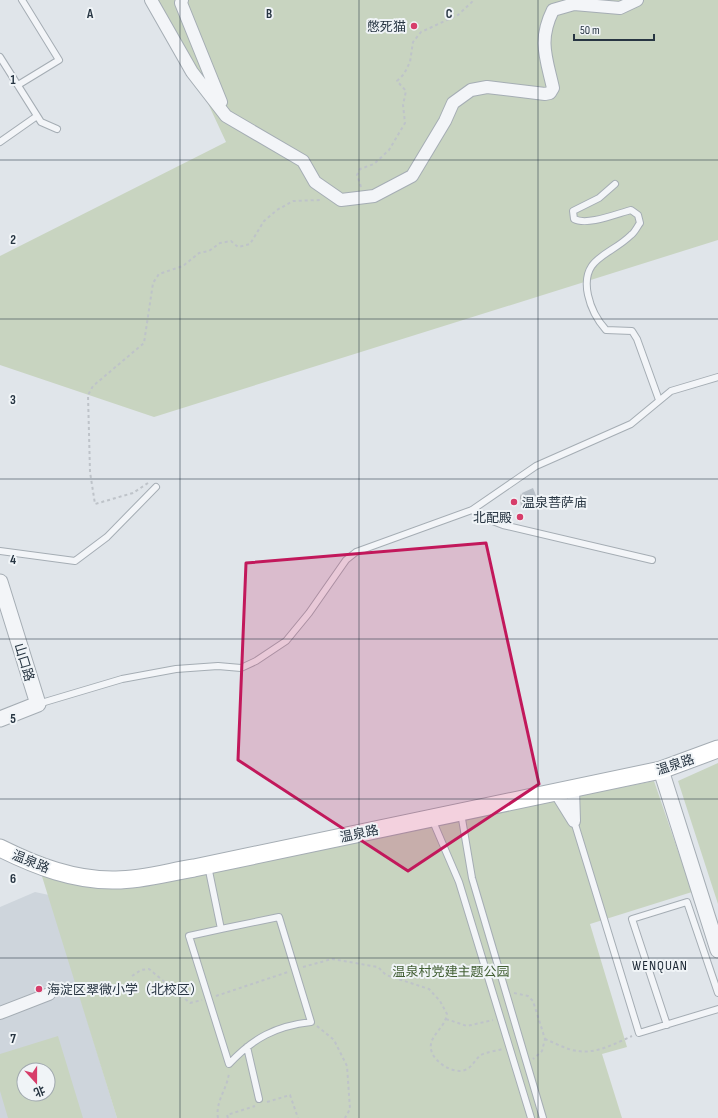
<svg xmlns="http://www.w3.org/2000/svg" width="718" height="1118" viewBox="0 0 718 1118" font-family="'Sofia Sans Condensed','Noto Sans SC',sans-serif">
  <defs>
    <filter id="shadow"><feDropShadow dx="-3.5" dy="3.5" stdDeviation="1" flood-color="#0004"/></filter>
  </defs>
  <rect width="100%" height="100%" fill="#e0e5ea"/>
  <path fill="#ced5dc" fill-rule="evenodd" d="M35,892L49,895L117,1118H0V907ZM24,1070H48V1094H24Z"/>
  <path fill="#c8d4c0" fill-rule="evenodd" d="M156,0H718V240L154,417L0,365V256L226,142L178,39Z
    M718,763V904L678,781Z
    M654,781L692,892L590,924L627,1047L602,1054L622,1118H117L40,870L113,887Z
    M58,1036L83,1118H8L0,1091V1054ZM24,1070H48V1094H24Z"/>
  <path fill="#b7bfc7" filter="url(#shadow)" d="M533,488L539,503L528,508L522,493Z"/>
  <g fill="none" stroke-linecap="round" stroke-linejoin="round">
    <defs>
      <path id="service" d="M0,57L41,122L57,129
        M18,85L59,60L22,0
        M0,142L37,116
        M615,184L599,198L573,211L574,219C587,226 616,214 631,210L638,215L640,223C637,227 635,232 631,235C610,256 580,257 588,295C591,309 597,320 606,330L632,331L637,339L659,400
        M472,510L482,517L503,525L652,560
        M0,551L75,561L107,537L156,487
        M38,704L122,679L176,669L218,666L241,668L256,661L286,641L309,613L346,560L356,552L472,510L536,466L631,424L671,391L718,377
        M461,813L472,878L543,1118
        M432,819L459,882L531,1118
        M574,821L639,1033L718,1009
        M208,866L221,929L189,936L229,1064C253,1038 276,1026 311,1022L279,917L221,929
        M667,1025L632,919L687,902L718,993
        M247,1047L259,1099"/>
      <path id="minor" d="M151,0L192,72L226,116L303,161L315,182L341,200L374,196L412,176L445,121L453,103L471,90L487,87L545,94L550,93L553,88C546,57 538,40 553,10L574,4L620,8L637,0
        M182,0L181,3L221,102
        M556,792L574,821L573,789
        M0,1013L49,994"/>
      <path id="tertiary" d="M0,582L38,704L0,719
        M661,770L718,950"/>
      <path id="secondary" d="M0,848C36,866 75,881 116,880C142,880 169,872 194,868L661,770L718,749"/>
    </defs>
    <use href="#service" stroke="#a5adb4" stroke-width="8"/>
    <use href="#minor" stroke="#a5adb4" stroke-width="14"/>
    <use href="#tertiary" stroke="#a5adb4" stroke-width="17"/>
    <use href="#secondary" stroke="#a5adb4" stroke-width="19"/>
    <path stroke="#bec3c9" stroke-width="2" stroke-dasharray="3 3" stroke-linecap="butt" d="M361,187L357,175L360,169L374,164L389,150L405,123L403,105L406,91L397,81L404,74L410,62L413,42L421,32L458,15L474,0
      M148,483L133,493L95,504L90,472L88,395L93,386L144,343L153,283L159,274L183,266L199,253L209,251L220,243L231,241L238,247L250,244L264,221L277,210L293,201L321,200
      M303,967L332,959L378,967L386,975L429,989L440,1001L447,1014C445,1027 433,1033 431,1044C428,1059 452,1075 465,1070C473,1067 475,1059 481,1055C486,1052 496,1051 502,1049
      M132,976L141,970L149,969L190,1003L202,1000
      M514,993L528,996L533,1001L545,1039L542,1051L533,1059
      M216,996L288,972
      M446,1019L467,1026L493,1020
      M317,1026L334,1040L347,1066L350,1109L345,1118
      M545,1039C555,1043 567,1050 578,1051C597,1054 616,1043 632,1036
      M267,1102L290,1095L298,1118
      M218,1118C215,1101 228,1088 229,1072
      M228,1118L227,1115L255,1106"/>
    <use href="#service" stroke="#f3f5f8" stroke-width="6"/>
    <use href="#minor" stroke="#f3f5f8" stroke-width="12"/>
    <use href="#tertiary" stroke="#f3f5f8" stroke-width="15"/>
    <use href="#secondary" stroke="#fff" stroke-width="17"/>
  </g>
  <path fill="#c2185b" fill-opacity="0.2" stroke="#c2185b" stroke-width="3" stroke-linejoin="round" d="M486,543L539,784L408,871L238,760L246,563Z"/>
  <path fill="none" stroke="#273542" stroke-width="1" stroke-opacity="0.55" d="M180,0V1118M359,0V1118M538,0V1118M0,160H718M0,319H718M0,479H718M0,639H718M0,799H718M0,958H718"/>
  <g fill="#d73d6a" stroke="#f0f4f7" stroke-width="1.5">
    <circle cx="414" cy="26" r="4"/>
    <circle cx="514" cy="502" r="4"/>
    <circle cx="520" cy="517" r="4"/>
    <circle cx="39" cy="989" r="4"/>
  </g>
  <g text-anchor="middle" stroke-width="4" stroke-linejoin="round" paint-order="stroke">
    <g font-size="13" fill="#273542" stroke="#f0f4f7" text-anchor="end">
      <text x="406" y="31">憋死猫</text>
      <text x="522" y="507" text-anchor="start">温泉菩萨庙</text>
      <text x="512" y="522">北配殿</text>
      <text x="47" y="994" text-anchor="start">海淀区翠微小学（北校区）</text>
    </g>
    <g font-size="13" fill="#273542" stroke="#f0f4f7">
      <text transform="translate(25 662) rotate(73)" y="5">山口路</text>
      <text transform="translate(675 764) rotate(-18)" y="5">温泉路</text>
      <text transform="translate(359 833) rotate(-12)" y="5">温泉路</text>
      <text transform="translate(31 861) rotate(22)" y="5">温泉路</text>
    </g>
    <g font-size="13" fill="#425f34" stroke="#f0f4f7">
      <text x="451" y="976">温泉村党建主题公园</text>
    </g>
    <g font-size="14" letter-spacing="1" fill="#1a2633" stroke="#f0f4f7">
      <text x="660" y="970">WENQUAN</text>
    </g>
  </g>
  <g font-size="13" text-anchor="middle" font-weight="bold" fill="#273542" stroke="#f0f4f7" stroke-width="4" stroke-linejoin="round" paint-order="stroke">
    <text x="90" y="18">A</text>
    <text x="269" y="18">B</text>
    <text x="449" y="18">C</text>
    <text x="13" y="84">1</text>
    <text x="13" y="244">2</text>
    <text x="13" y="404">3</text>
    <text x="13" y="564">4</text>
    <text x="13" y="723">5</text>
    <text x="13" y="883">6</text>
    <text x="13" y="1043">7</text>
  </g>
  <g transform="translate(36 1082) rotate(159)"><circle r="19" fill="#f0f4f7" stroke="#a0a8af"/>
  <path d="M0-3L7 15L0 10L-7 15Z" fill="#d73d6a"/>
  <text y="-6" font-size="11" font-weight="bold" text-anchor="middle" fill="#273542">北</text>
  </g>
  <path d="M574 34v6h80v-6" fill="none" stroke="#273542" stroke-width="2"/>
  <text x="580" y="34" font-size="12" fill="#273542" stroke="#f0f4f7" stroke-width="3" paint-order="stroke">50 m</text>
</svg>
